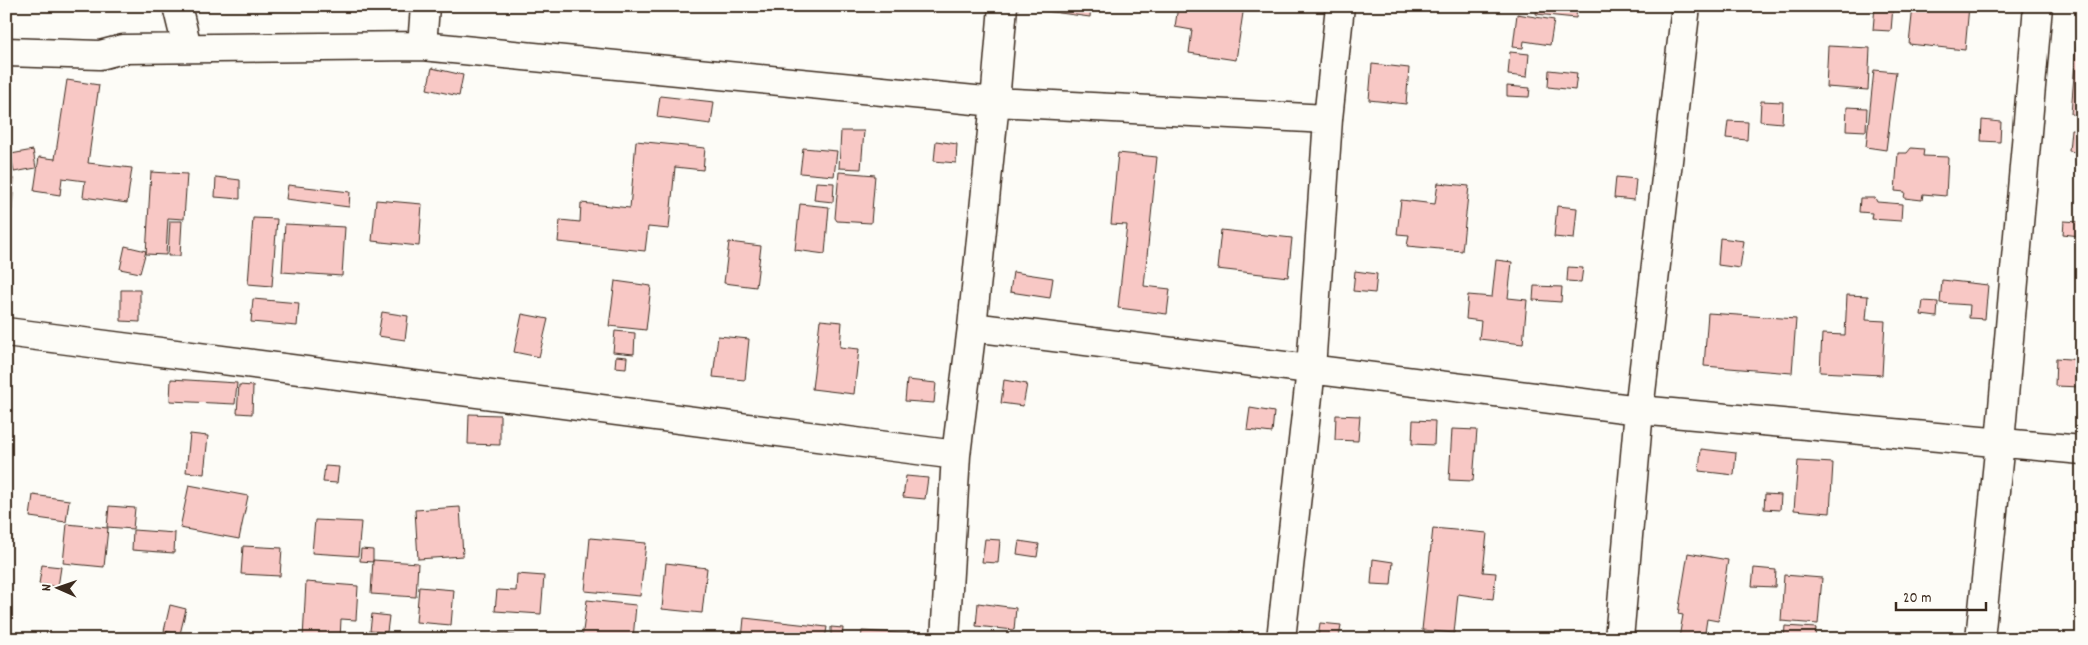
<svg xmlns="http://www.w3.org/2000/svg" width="2088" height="645" viewBox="0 0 2088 645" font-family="Dekko,sans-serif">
  <rect width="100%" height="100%" fill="#fdfcf7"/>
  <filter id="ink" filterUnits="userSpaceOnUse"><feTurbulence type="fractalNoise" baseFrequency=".02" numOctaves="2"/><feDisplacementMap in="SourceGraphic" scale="10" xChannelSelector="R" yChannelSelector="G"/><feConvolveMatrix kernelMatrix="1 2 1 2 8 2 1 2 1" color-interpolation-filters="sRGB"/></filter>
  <g filter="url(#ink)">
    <path fill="#f8c8c5" stroke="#3b2a1e" d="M1046,6H1091L1090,17L1045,11Z
      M1178,6L1212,11L1213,6H1244L1236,60L1189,53L1192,30L1175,27Z
      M1537,6H1577L1576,18L1536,14Z
      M1875,6H1893L1891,31L1873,30Z
      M1913,6H1969L1965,50L1909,44Z
      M2079,9H2082V115L2071,114Z
      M1517,14L1554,20L1550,45L1524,41L1523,48L1513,47Z
      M1828,46L1870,48L1868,90L1826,87Z
      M1510,52L1529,54L1527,77L1508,75Z
      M1372,64L1409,68L1406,104L1369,100Z
      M432,68L463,75L459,96L427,89Z
      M1549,70L1577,73L1575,90L1548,87Z
      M1874,70L1896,72L1886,150L1866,147Z
      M67,80L99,85L88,163L132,168L127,203L83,197L85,181L62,178L60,195L34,191L39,157L55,159Z
      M1507,86L1530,88L1529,97L1507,96Z
      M660,96L714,102L711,124L657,117Z
      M1761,101L1783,102L1782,123L1760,121Z
      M1847,107L1867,108L1866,131L1846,130Z
      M1982,120L2001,122L2000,142L1981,141Z
      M1728,121L1748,122L1747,140L1726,138Z
      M2071,129L2082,130V153L2069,151Z
      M841,131H864L861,169L839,168Z
      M636,141L705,148L703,170L675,167L669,229L648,227L645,251L558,242L560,220L580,222L581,203L630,208Z
      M936,141L957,144L956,163L934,161Z
      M803,148L837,151L834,176L800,173Z
      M1911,148L1924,149L1923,156L1948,157L1946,196L1923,194L1922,200L1904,198L1905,192L1895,191L1898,153H1907Z
      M33,150L36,168L14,172L11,154Z
      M1118,153L1157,157L1144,286L1170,289L1167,314L1118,308L1127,225L1111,224Z
      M151,172L187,174L184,219L168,218L166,255L146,254Z
      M839,172L875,175L871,223L837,221L835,218Z
      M216,177L240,180V199L215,197Z
      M1616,177L1636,179L1634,200L1614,198Z
      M6,178L14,179L12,210H6Z
      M816,182L834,183L833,202L814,200Z
      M1438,183L1469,186L1462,251L1407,246L1409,235L1397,234L1401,200L1435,204Z
      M288,185L350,192L349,207L286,199Z
      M1860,198H1875L1877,202L1902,204L1901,221L1871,219L1872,213L1859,212Z
      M376,200L422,204L419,246L372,241Z
      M800,204L829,207L825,254L795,250Z
      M1557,206L1577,208L1574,239L1554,237Z
      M253,218L277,219L272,286L248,284Z
      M170,221H182L180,256H168Z
      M2064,221L2080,222L2079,236L2063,234Z
      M285,224L345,227L342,276L282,272Z
      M1221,230L1292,238L1288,277L1217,269Z
      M1720,238L1744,241L1740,268L1718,265Z
      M729,242L761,246L756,287L724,283Z
      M125,246L146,251L140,273L120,269Z
      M1496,260L1512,262L1508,298L1527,300L1523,344L1479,339L1481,321L1466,319L1468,295L1492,297Z
      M1568,267L1583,268L1581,282L1567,281Z
      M1355,271L1377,274L1375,293L1353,291Z
      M1013,272L1053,278L1050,298L1010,292Z
      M1942,280L1988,285L1985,319L1969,318L1970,305L1940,303Z
      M615,281L651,286L646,330L609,326Z
      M1534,286L1562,287L1561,302L1533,300Z
      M121,290H140V322L121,321Z
      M1847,295L1868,296L1866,320L1885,321L1882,375L1820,372L1822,334L1845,335Z
      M253,299L299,303L297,326L251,322Z
      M1923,301L1938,302L1937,317L1921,315Z
      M382,312L408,316L405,340L378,336Z
      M1708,313L1796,319L1792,373L1704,366Z
      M522,314L548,319L539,357L514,352Z
      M820,320L842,322L840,347L859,349L854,394L812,389Z
      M615,331L635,333L634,354L613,352Z
      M718,336L749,339L745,380L713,377Z
      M616,356L627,357L626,368L615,367Z
      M2056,358L2082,360V387L2055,386Z
      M171,379L237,383L235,404L170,401Z
      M907,380L936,383L934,403L905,401Z
      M1004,380L1027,384L1023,406L1001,403Z
      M239,385L253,386L252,414L237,413Z
      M1250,408L1274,412L1272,433L1247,430Z
      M469,414L500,415V445L468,444Z
      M1336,415L1360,416L1358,441L1335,440Z
      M1413,420L1435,421L1434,445L1412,444Z
      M1452,429L1477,430L1473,481L1449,480Z
      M190,434L208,436L204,474L186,472Z
      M1701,449L1736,453L1734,475L1699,471Z
      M1798,461L1833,463L1830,513L1794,510Z
      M325,466L339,467L337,483L323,482Z
      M906,476L928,478L925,499L903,497Z
      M189,485L248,496L239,539L180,528Z
      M1765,494L1781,495L1780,510L1764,509Z
      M33,495L69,500L66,522L30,517Z
      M109,506L135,508L133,529L107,527Z
      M460,507L463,556L418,559L415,510Z
      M6,512H9L7,553H6Z
      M315,520L361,522L358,556L312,553Z
      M67,524L108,528L104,567L63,563Z
      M1433,528L1487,533L1483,572L1496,573L1493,599L1458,594L1454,633L1422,630Z
      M133,530L175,533L174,553L132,550Z
      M590,538L646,543L640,596L585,591Z
      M985,539L1000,540L998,563L982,562Z
      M1019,541L1039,544L1037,557L1017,554Z
      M243,546L282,548L280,576L241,574Z
      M361,549L373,550V562L360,561Z
      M1688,553L1728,560L1718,621L1707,619L1704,639L1679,638L1683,615L1678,614Z
      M1373,559L1393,562L1391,585L1371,584Z
      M373,560L418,563L416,597L371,594Z
      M666,563L707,568L702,613L662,609Z
      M42,565L61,567L58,587L39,584Z
      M1754,568L1776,570L1775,587L1752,586Z
      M517,574L544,576L541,614L495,611L497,590L516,591Z
      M1784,575L1822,578L1818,624L1781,621Z
      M306,582L358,586L356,620L341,619L340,639H303Z
      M419,587L454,590L451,625L416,622Z
      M587,600L636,605L633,639H582Z
      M978,603L1016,608L1014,630L976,626Z
      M170,605L186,609L180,634L164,631Z
      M372,614L389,616L387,632L370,631Z
      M744,618L827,627L825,639H742Z
      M1320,623L1341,625L1339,639H1318Z
      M1785,626L1816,628L1815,639H1784Z
      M831,627L843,628L842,639H831Z
      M862,631L911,634L910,639H861Z
      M1231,631L1254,634L1253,639H1229Z
      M494,633L515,635V639H493Z"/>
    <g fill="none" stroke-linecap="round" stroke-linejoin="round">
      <defs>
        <path id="street" d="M177,6L187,47
          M422,46L425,6
          M6,52L100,55L123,49L422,46L995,102L1328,119
          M972,327L1639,410L2082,450
          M6,332L956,455
          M945,639L956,455L972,327L995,102L1003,6
          M1281,639L1311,369L1328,119L1340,6
          M1619,639L1639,410L1686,6
          M1980,639L2000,442L2038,6"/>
      </defs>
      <use href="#street" stroke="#3b2a1e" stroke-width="31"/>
      <use href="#street" stroke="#fdfcf7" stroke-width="28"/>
    </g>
  </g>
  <rect width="2088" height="645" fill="none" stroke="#fdfcf7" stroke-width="25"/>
  <rect x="12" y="12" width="2063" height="620" fill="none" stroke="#3b2a1e" stroke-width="2" filter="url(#ink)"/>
  <g transform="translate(58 588) rotate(272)" stroke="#fdfcf7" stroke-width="4" paint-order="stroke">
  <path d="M0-4L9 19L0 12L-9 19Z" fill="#3b2a1e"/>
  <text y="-8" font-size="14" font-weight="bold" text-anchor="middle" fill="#3b2a1e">N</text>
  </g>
  <path d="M1896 602v8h90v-8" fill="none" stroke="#3b2a1e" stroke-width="2.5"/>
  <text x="1903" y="602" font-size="15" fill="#3b2a1e" stroke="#fdfcf7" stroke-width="4" paint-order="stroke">20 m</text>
</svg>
